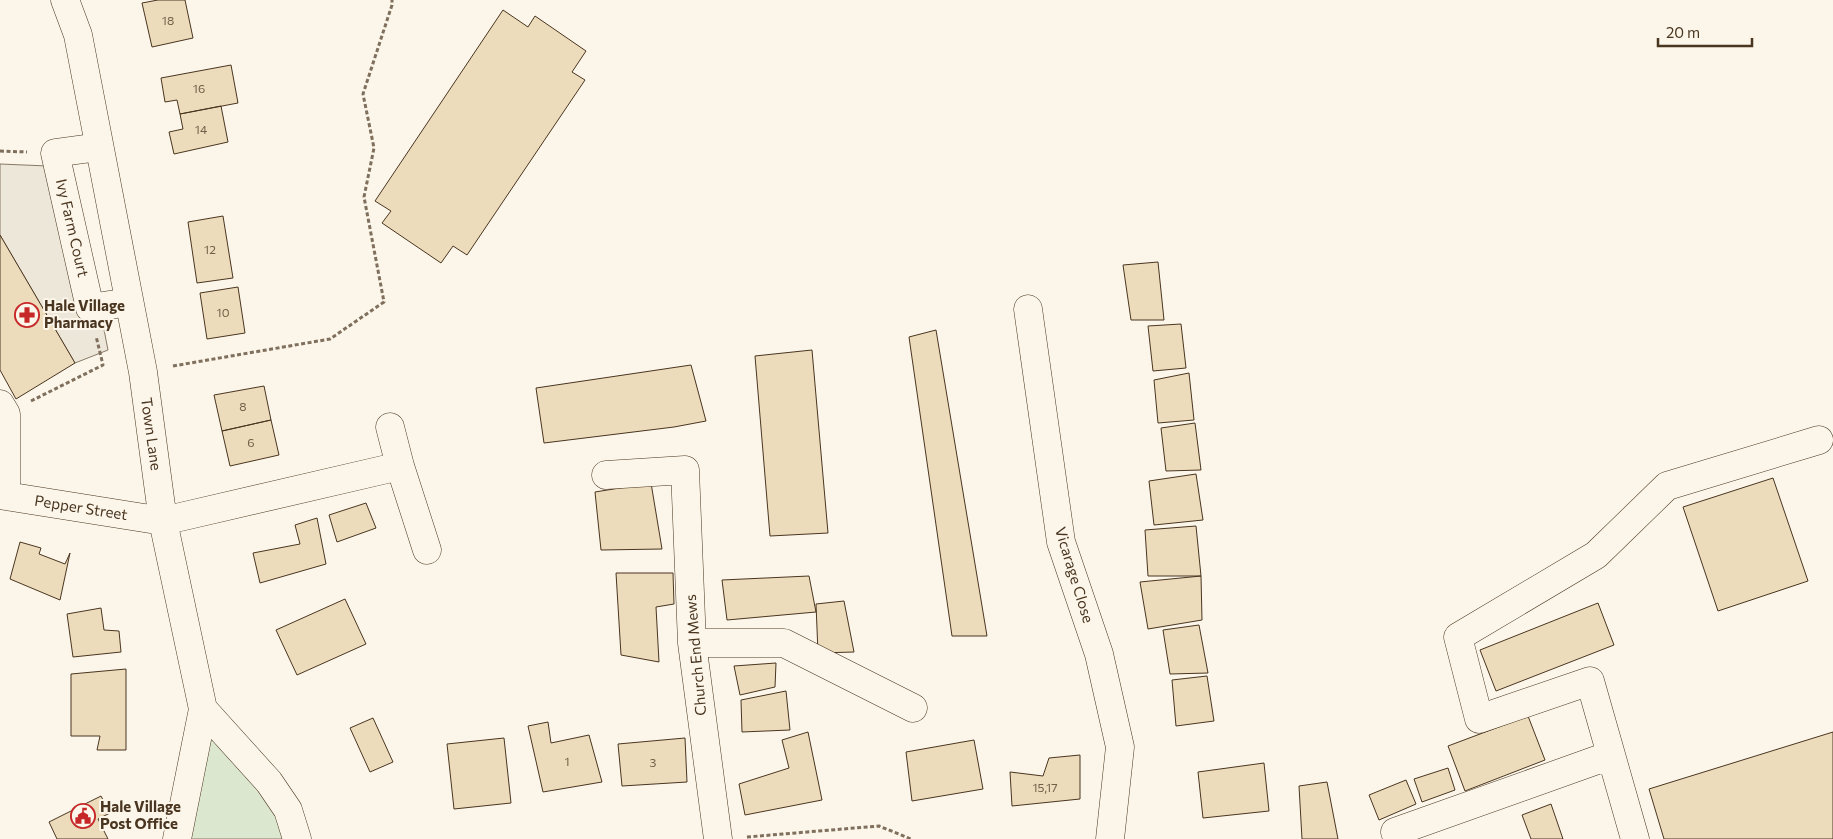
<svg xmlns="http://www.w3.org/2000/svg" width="1833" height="839" viewBox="0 0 1833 839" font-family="Commissioner,sans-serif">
  <rect width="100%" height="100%" fill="#fbf6e9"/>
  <path fill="#dce7d0" stroke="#887966" d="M203,709L297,839H177Z"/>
  <path fill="#ede7d9" stroke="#887966" d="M0,164L72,167L108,350L75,363L0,235Z"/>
  <path fill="#ecdcbc" stroke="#4a3520" d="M158,0H185L193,38L152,47L142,3Z
    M503,10L528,27L535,16L586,51L572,72L585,80L467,255L453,246L441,263L382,223L391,211L375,201Z
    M231,65L238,103L180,114L177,100L165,102L161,78Z
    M221,106L228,142L174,154L169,132L183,129L180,114Z
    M223,216L233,278L197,283L188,222Z
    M0,235L75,363L16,399L0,370Z
    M1158,262L1164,320H1131L1123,265Z
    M238,287L245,333L207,339L200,293Z
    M1181,324L1186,368L1153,371L1148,326Z
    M936,330L987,636H952L909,337Z
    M812,350L828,533L770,536L755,356Z
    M691,365L706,421L674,427L544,443L536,388Z
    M1189,373L1194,420L1158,423L1154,380Z
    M264,386L271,420L222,431L214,395Z
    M271,420L279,455L230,466L222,431Z
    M1195,423L1201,470L1166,471L1161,428Z
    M1196,474L1203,520L1154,525L1149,481Z
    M1773,478L1808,581L1718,611L1683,507Z
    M651,483L662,549L601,550L595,492Z
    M366,503L376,528L337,542L329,515Z
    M317,518L326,564L260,583L253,553L300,544L295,525Z
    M1196,526L1201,576H1148L1145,530Z
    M20,542L41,548L39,554L65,564L70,553L60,600L10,579Z
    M616,573H673L674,604L656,607L659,662L621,655Z
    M809,576L816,612L727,620L722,580Z
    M1201,576L1202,620L1148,629L1140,582Z
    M345,599L366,644L297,675L276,630Z
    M844,601L854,652L818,653L816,604Z
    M1598,603L1614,645L1496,691L1480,650Z
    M101,608L104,630L119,631L121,652L73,657L67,614Z
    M1199,625L1208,673L1170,674L1163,630Z
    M776,663L775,687L740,695L734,666Z
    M126,669V750H97L100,736H71V674Z
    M1207,676L1214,721L1176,726L1172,680Z
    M786,691L790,730L742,732L741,700Z
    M1528,716L1545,760L1465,791L1448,746Z
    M373,718L393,762L370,772L350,728Z
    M548,722L551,743L589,735L602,782L543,792L528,726Z
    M808,732L822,800L745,815L739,784L789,768L782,740Z
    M1833,732V839H1664L1649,789Z
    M504,738L511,803L454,809L447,744Z
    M685,738L687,782L622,786L618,744Z
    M974,740L983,789L912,801L906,752Z
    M1080,755V799L1012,806L1010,772L1043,776L1049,758Z
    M1264,763L1269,811L1203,818L1198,772Z
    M1448,768L1455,790L1422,802L1414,779Z
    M1406,780L1416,804L1379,820L1369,795Z
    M1327,782L1338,839H1302L1299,786Z
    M101,796L110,813L98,819L108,839H57L49,822Z
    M1551,804L1563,839H1531L1522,815Z"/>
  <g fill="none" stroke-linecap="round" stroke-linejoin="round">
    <defs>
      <path id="minor" d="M65,0L78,35L143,372L163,521L203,709L269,782L288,810L297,839
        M99,147L55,153L90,308L129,302
        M1028,309L1061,542L1099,654L1120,747L1110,839
        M0,404L6,414V496
        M390,427L400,466
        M606,475L685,470L692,643L718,839
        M0,495L163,521L400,466L427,550
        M692,643H784L913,708
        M1395,832L1611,755
        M177,839L203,709
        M1635,839L1590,681L1479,719L1458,637L1596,555L1667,486L1819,440"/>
    </defs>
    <use href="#minor" stroke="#4a3520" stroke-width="29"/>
    <path stroke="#7f6f5c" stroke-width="3" stroke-dasharray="4 2.5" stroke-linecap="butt" d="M0,151L27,152
      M173,366L330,339L384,302L364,197L374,148L363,94L392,5V0
      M31,401L103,365L96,336
      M747,837L879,826L911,839"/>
    <use href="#minor" stroke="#fbf6e9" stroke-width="28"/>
  </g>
  <defs>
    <symbol id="pharmacy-ring" viewBox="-11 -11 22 22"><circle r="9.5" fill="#fbf6e9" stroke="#c62828" stroke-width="1.5"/><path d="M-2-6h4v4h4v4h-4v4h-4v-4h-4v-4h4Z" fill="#c62828"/></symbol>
    <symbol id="civic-ring" viewBox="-11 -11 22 22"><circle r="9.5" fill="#fbf6e9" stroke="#c62828" stroke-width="1.5"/><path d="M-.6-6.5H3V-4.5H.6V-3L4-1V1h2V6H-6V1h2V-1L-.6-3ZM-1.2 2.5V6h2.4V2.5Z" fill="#c62828"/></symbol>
  </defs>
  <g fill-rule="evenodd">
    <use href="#pharmacy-ring" x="13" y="301" width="28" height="28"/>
    <use href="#civic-ring" x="69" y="802" width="28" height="28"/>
  </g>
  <g text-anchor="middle" stroke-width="4" stroke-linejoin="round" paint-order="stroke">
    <g font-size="12" fill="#725f47">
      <text x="168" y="25">18</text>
      <text x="199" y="93">16</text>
      <text x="201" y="134">14</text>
      <text x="210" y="254">12</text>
      <text x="223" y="317">10</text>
      <text x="243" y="411">8</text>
      <text x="251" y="447">6</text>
      <text x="567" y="766">1</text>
      <text x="653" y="767">3</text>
      <text x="1045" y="792">15,17</text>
    </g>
    <g font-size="15" fill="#4a3520" stroke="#fbf6e9">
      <text transform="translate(72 228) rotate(77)" y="5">Ivy Farm Court</text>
      <text transform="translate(151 434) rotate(82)" y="5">Town Lane</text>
      <text transform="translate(81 508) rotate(9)" y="5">Pepper Street</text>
      <text transform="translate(1074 575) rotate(73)" y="5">Vicarage Close</text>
      <text transform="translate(696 655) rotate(-95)" y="5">Church End Mews</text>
    </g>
    <g font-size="15" font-weight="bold" fill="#4a3520" stroke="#fbf6e9" text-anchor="start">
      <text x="44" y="311">Hale Village<tspan x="44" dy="17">Pharmacy</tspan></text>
      <text x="100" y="812">Hale Village<tspan x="100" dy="17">Post Office</tspan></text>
    </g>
  </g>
  <path d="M1658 38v8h94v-8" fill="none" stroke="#4a3520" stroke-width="2.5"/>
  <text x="1666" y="38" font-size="15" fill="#4a3520" stroke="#fbf6e9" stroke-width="4" paint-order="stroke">20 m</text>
</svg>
